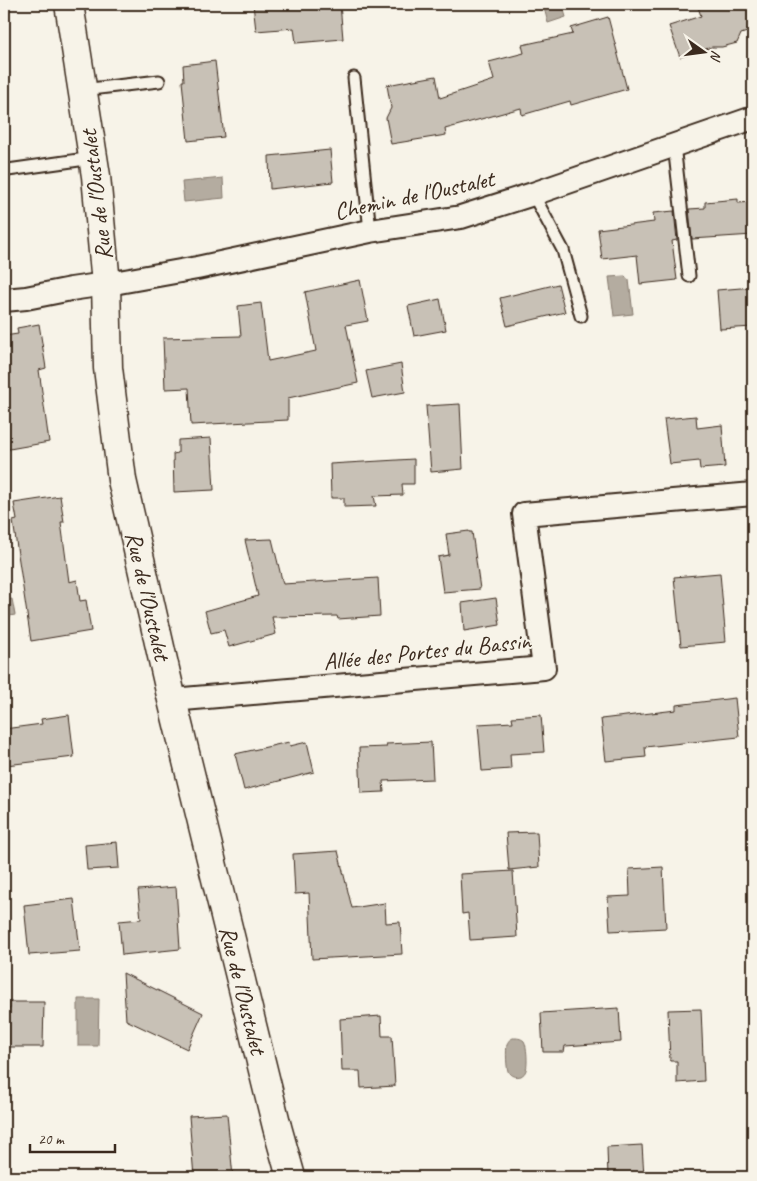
<svg xmlns="http://www.w3.org/2000/svg" width="757" height="1181" viewBox="0 0 757 1181" font-family="Caveat,sans-serif">
  <rect width="100%" height="100%" fill="#f7f3e8"/>
  <filter id="ink" filterUnits="userSpaceOnUse"><feTurbulence type="fractalNoise" baseFrequency=".02" numOctaves="2"/><feDisplacementMap in="SourceGraphic" scale="10" xChannelSelector="R" yChannelSelector="G"/><feConvolveMatrix kernelMatrix="1 2 1 2 8 2 1 2 1" color-interpolation-filters="sRGB"/></filter>
  <g filter="url(#ink)">
    <path fill="#b4aca0" stroke="#84786c" d="M543,4H562L566,17L548,23Z
      M223,178L224,198L184,202L182,182Z
      M625,276L629,280L633,314L614,316L609,277Z
      M12,599L15,615L4,617V601Z
      M78,999H99L98,1046H78Z
      M513,1038C517,1038 521,1038 524,1041C527,1045 528,1065 526,1070C525,1073 524,1074 521,1076C517,1077 512,1077 509,1073C506,1070 506,1049 507,1044C509,1040 509,1040 513,1038Z"/>
    <path fill="#c8c1b6" stroke="#3b2a1e" d="M253,4H340L343,39L296,43L294,28L256,31Z
      M697,4H753V30L741,34L737,43L722,47H712L680,57L669,26L701,16Z
      M608,17L627,89L571,105L570,101L522,115L521,108L445,129L446,135L391,144L386,118L391,108L387,85L436,76L440,98L494,80L489,62L524,53L522,45L573,34L571,28Z
      M215,61L224,137L188,141L182,81H184L183,65Z
      M330,150L333,182L270,189L269,156Z
      M738,199V203L753,202V235L692,239L689,209L705,208V202Z
      M674,211L677,240L672,241L677,280L640,284L637,255L602,259L598,229L654,222L653,213Z
      M360,280L368,321L346,325L358,383L288,398V420L191,425L189,388L165,389L163,338L241,336L238,306L261,303L268,361L316,351L305,292Z
      M558,284L565,312L507,326L500,298Z
      M753,287V327L720,329L717,290Z
      M440,299L446,330L414,336L408,306Z
      M39,324L46,368L39,370L49,442L4,450V336L18,334L17,328Z
      M401,364L405,392L372,398L366,371Z
      M460,404L463,469L431,472L426,406Z
      M696,416L697,428L722,425L725,467L700,469L699,461L670,464L664,419Z
      M211,438L214,490L174,492L173,454L178,453V440Z
      M414,459V484H402L403,495L374,496L376,506L344,507V498H331L330,464Z
      M60,496L64,522H61L69,582L77,580L80,601L86,600L91,631L31,641L13,521L17,520L14,503Z
      M469,531V532H472L480,589L443,592L438,557L449,555L446,534Z
      M272,539L283,584L378,578L380,616L338,619L337,616L272,617L276,634L229,647L224,630L211,633L205,611L258,596L245,540Z
      M720,573L726,642L681,646L674,577Z
      M496,598L500,625L464,631L462,603Z
      M735,698L739,737L645,747L646,757L606,761L601,719L676,710V705Z
      M69,715L74,757L6,765L4,746V729L42,724L41,719Z
      M541,715L544,752L510,754L511,769L482,771L478,724L513,722L512,717Z
      M289,742L290,746L307,742L314,772L244,790L235,754Z
      M431,742L433,779L383,781L384,792L361,793L359,748L387,747L386,744Z
      M537,832L539,867L509,870L506,833Z
      M117,842L119,868L87,870L85,845Z
      M338,851L352,908L385,903L386,923L400,922L402,954L312,959L309,893L295,894L293,854Z
      M663,867L666,928L610,931L608,897L630,896L629,869Z
      M513,871L517,937L470,940L468,913L462,914L460,874Z
      M176,887L180,949L122,955L119,921L141,919L138,890Z
      M74,899L80,951L29,955L24,905Z
      M123,973L203,1013L187,1049L126,1020Z
      M10,1002H44L43,1047H4V1009H10Z
      M619,1008L621,1042L565,1046L564,1052H543L541,1013Z
      M701,1009L704,1081L677,1083V1061H670L668,1010Z
      M381,1016L382,1036H392L395,1086L361,1088L360,1071H342L340,1019Z
      M227,1114L233,1177H194L189,1116Z
      M642,1145L644,1177H608L607,1147Z"/>
    <g fill="none" stroke-linecap="round" stroke-linejoin="round">
      <defs>
        <path id="lane" d="M354,78L370,231
          M82,90L159,81
          M674,145L689,276
          M8,170L93,158
          M533,194L563,250L581,316"/>
        <path id="street" d="M4,300L26,298L71,289L119,282L197,268L370,231L461,217L533,194L753,118
          M172,700L544,668L524,514L753,494"/>
        <path id="secondary" d="M69,4L96,176L106,284L108,368L122,480L172,700L277,1127L291,1177"/>
      </defs>
      <use href="#lane" stroke="#3b2a1e" stroke-width="15"/>
      <use href="#street" stroke="#3b2a1e" stroke-width="26"/>
      <use href="#secondary" stroke="#3b2a1e" stroke-width="31"/>
      <use href="#lane" stroke="#f7f3e8" stroke-width="11"/>
      <use href="#street" stroke="#f7f3e8" stroke-width="22"/>
      <use href="#secondary" stroke="#f7f3e8" stroke-width="28"/>
    </g>
  </g>
  <g text-anchor="middle" stroke-width="4" stroke-linejoin="round" paint-order="stroke">
    <g font-size="24" fill="#3b2a1e" stroke="#f7f3e8">
      <text transform="translate(96 195) rotate(-97)" y="8">Rue de l'Oustalet</text>
      <text transform="translate(414 195) rotate(-12)" y="8">Chemin de l'Oustalet</text>
      <text transform="translate(148 596) rotate(77)" y="8">Rue de l'Oustalet</text>
      <text transform="translate(427 651) rotate(-6)" y="8">Allée des Portes du Bassin</text>
      <text transform="translate(243 990) rotate(76)" y="8">Rue de l'Oustalet</text>
    </g>
  </g>
  <rect width="757" height="1181" fill="none" stroke="#f7f3e8" stroke-width="20"/>
  <rect x="10" y="10" width="737" height="1161" fill="none" stroke="#3b2a1e" stroke-width="2" filter="url(#ink)"/>
  <g transform="translate(704 52) rotate(104)" stroke="#f7f3e8" stroke-width="4" paint-order="stroke">
  <path d="M0-4L9 19L0 12L-9 19Z" fill="#3b2a1e"/>
  <text y="-8" font-size="14" font-weight="bold" text-anchor="middle" fill="#3b2a1e">N</text>
  </g>
  <path d="M30 1144v8h85v-8" fill="none" stroke="#3b2a1e" stroke-width="2.5"/>
  <text x="38" y="1144" font-size="15" fill="#3b2a1e" stroke="#f7f3e8" stroke-width="4" paint-order="stroke">20 m</text>
</svg>
